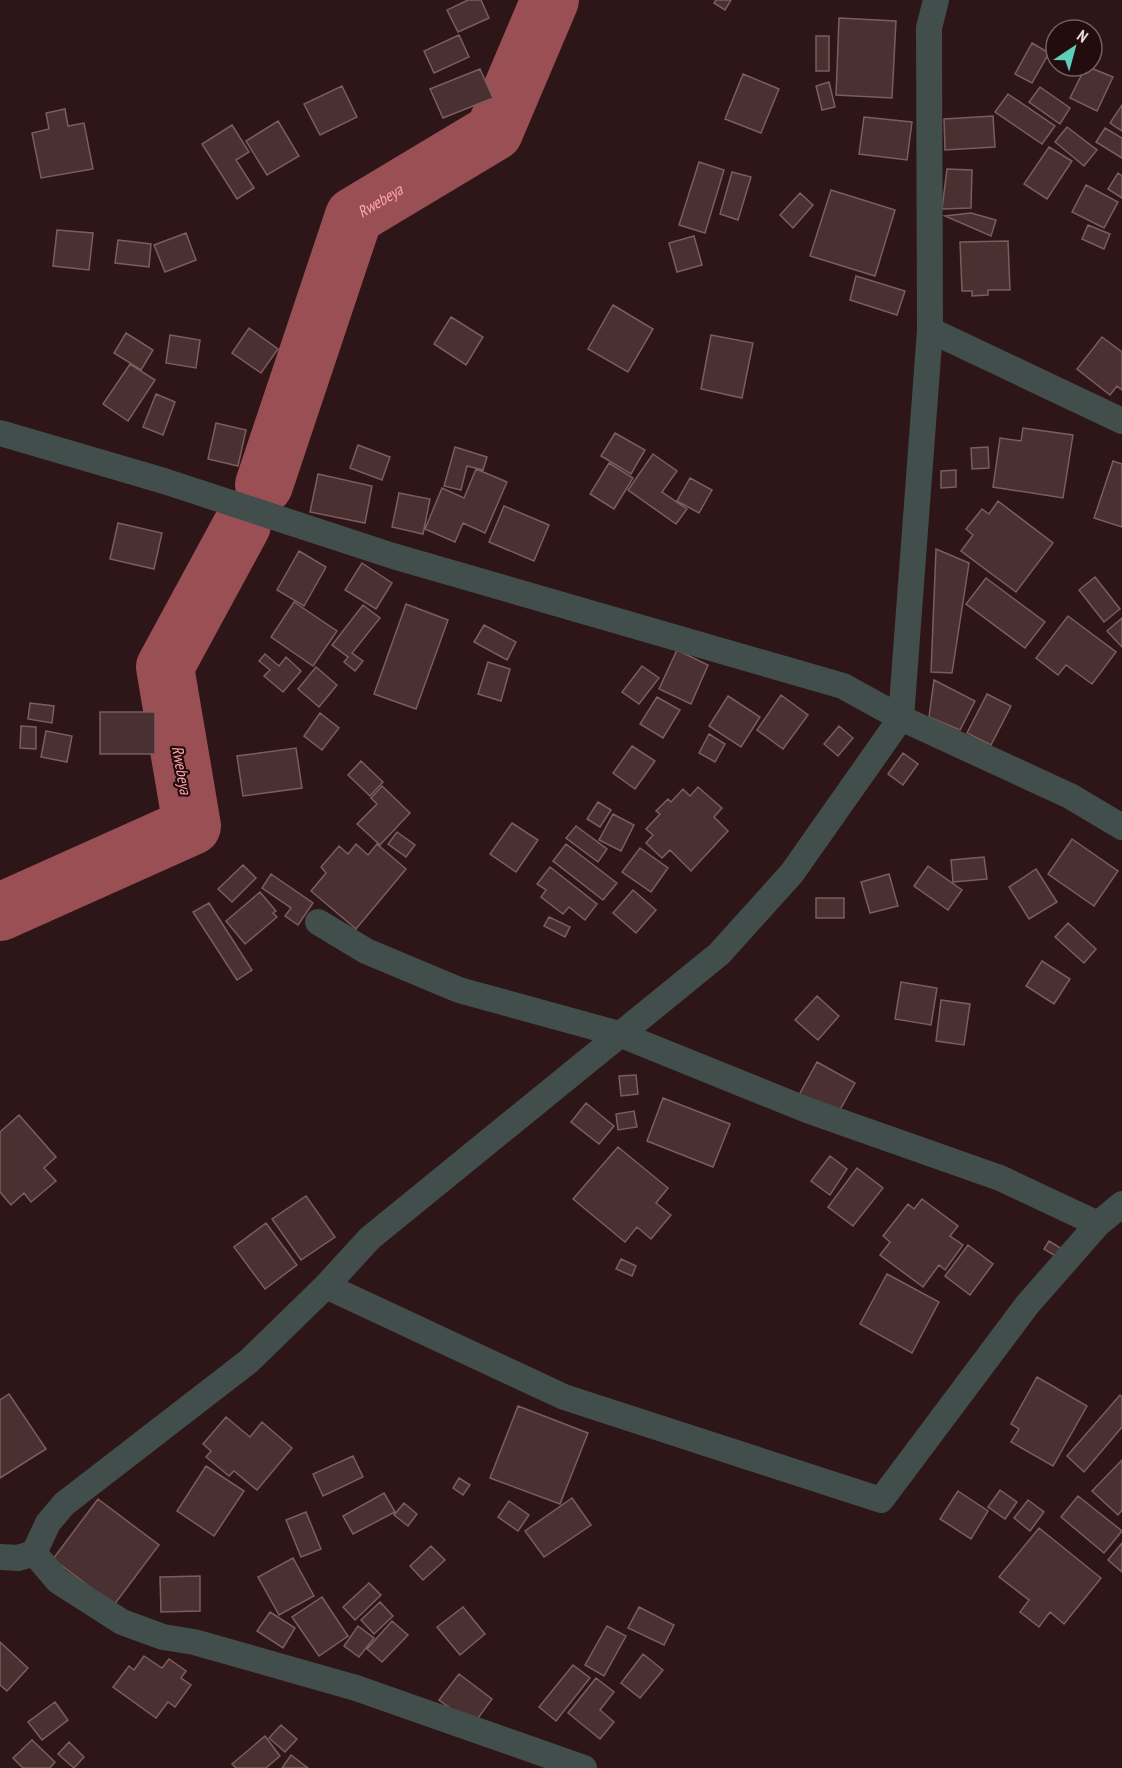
<svg xmlns="http://www.w3.org/2000/svg" width="1122" height="1768" viewBox="0 0 1122 1768" font-family="'PT Sans Narrow',sans-serif">
  <rect width="100%" height="100%" fill="#2e1517"/>
  <g fill="none" stroke-linecap="round" stroke-linejoin="round">
    <g stroke="#9a4f55" stroke-width="58">
      <path id="s1" d="M264,485L354,216L494,132L550,0"/>
      <path d="M0,912L192,826L165,667L242,525"/>
    </g>
  </g>
  <path fill="#4b3032" stroke="#7b5d5e" stroke-width="1.5" d="M468,0H481L489,18L458,32L447,10Z
    M716,0H731L725,10L714,3Z
    M839,18L896,21L892,98L836,95Z
    M459,35L469,57L434,73L424,51Z
    M816,36H829V71H816Z
    M1032,43L1049,53L1032,83L1015,74Z
    M1086,66L1113,77L1097,111L1070,98Z
    M480,69L493,98L443,118L430,89Z
    M743,74L779,89L761,133L725,119Z
    M829,82L835,107L822,110L816,86Z
    M342,86L357,117L320,135L304,104Z
    M1040,87L1070,108L1060,124L1029,102Z
    M1008,94L1055,126L1042,144L995,112Z
    M1122,105V131L1110,123Z
    M65,109L68,126L84,123L93,169L41,178L32,133L49,129L46,113Z
    M993,116L995,147L945,150L944,119Z
    M864,117L912,122L907,160L859,154Z
    M278,121L299,156L267,175L246,141Z
    M232,125L249,152L236,160L254,188L237,199L202,144Z
    M1067,127L1097,150L1084,166L1055,142Z
    M1105,128L1122,138V158L1096,142Z
    M1049,147L1072,161L1047,199L1024,184Z
    M699,162L724,170L705,233L679,225Z
    M947,169L972,170L971,208L942,209Z
    M732,172L751,177L738,220L720,214Z
    M1118,173L1122,176V198L1108,189Z
    M1086,185L1118,202L1104,228L1072,212Z
    M831,190L895,210L875,276L810,256Z
    M800,193L813,205L793,228L780,215Z
    M971,213L996,220L991,236L945,216Z
    M1088,225L1110,234L1104,249L1082,239Z
    M57,230L93,233L89,270L53,266Z
    M186,233L196,260L165,272L154,245Z
    M694,236L702,265L677,272L669,243Z
    M118,240L151,244L149,267L115,263Z
    M1008,241L1010,290H988V295L972,296V291H962L960,242Z
    M856,276L905,291L897,315L850,300Z
    M613,305L653,329L628,372L588,349Z
    M451,317L483,337L466,365L434,344Z
    M249,328L278,349L261,373L232,353Z
    M126,333L153,350L141,370L114,353Z
    M170,335L200,340L196,368L166,363Z
    M711,335L753,343L742,398L701,389Z
    M1102,337L1122,352V390L1117,386L1110,395L1077,369Z
    M130,364L155,380L128,421L103,404Z
    M156,394L175,402L163,435L143,427Z
    M216,423L246,430L238,466L208,459Z
    M1023,428L1073,435L1063,498L993,487L1000,438L1021,441Z
    M615,433L645,450L631,474L601,456Z
    M358,445L390,457L382,480L350,468Z
    M455,447L487,457L483,470L467,466L461,490L444,486Z
    M988,447L989,468L972,469L971,448Z
    M653,454L677,471L662,492L687,509L676,524L628,490Z
    M1113,461L1122,464V527L1094,518Z
    M609,463L633,478L614,509L590,494Z
    M476,469L507,482L485,533L463,523L455,542L425,529L442,488L464,498Z
    M956,470V487L941,488V471Z
    M318,474L372,486L365,523L310,512Z
    M690,478L712,490L699,513L677,501Z
    M399,493L430,499L423,534L392,527Z
    M998,501L1053,543L1016,592L961,551L973,535L966,529L982,509L989,514Z
    M504,506L549,525L534,561L489,542Z
    M118,523L162,533L154,569L110,559Z
    M936,549L969,563L952,673L931,672Z
    M299,551L326,567L304,606L277,590Z
    M362,563L392,583L376,609L345,590Z
    M1095,577L1120,609L1104,622L1079,590Z
    M986,578L1045,622L1025,648L966,604Z
    M294,602L337,631L313,666L271,637Z
    M406,604L448,620L416,709L374,694Z
    M363,605L380,618L352,653L363,661L355,671L344,662L348,657L332,645Z
    M1068,616L1116,652L1092,684L1066,665L1058,675L1036,658Z
    M1122,618V647L1107,631Z
    M484,625L516,642L507,660L474,642Z
    M677,650L708,665L691,704L659,689Z
    M265,654L279,666L286,657L301,671L283,692L264,676L270,670L259,661Z
    M488,662L510,669L501,701L478,694Z
    M642,666L659,678L639,704L622,692Z
    M316,667L337,685L319,707L298,689Z
    M934,680L975,701L960,730L929,717Z
    M987,694L1011,706L991,745L967,733Z
    M781,695L808,715L783,749L757,730Z
    M728,696L760,717L741,747L709,726Z
    M657,697L680,710L663,738L640,724Z
    M30,703L54,706L52,723L28,719Z
    M100,712H155V754H100Z
    M320,713L339,728L322,750L304,736Z
    M21,726L36,727V749L20,748Z
    M839,726L853,738L838,756L824,744Z
    M46,731L72,736L67,762L41,757Z
    M709,734L725,744L715,762L699,753Z
    M632,746L655,761L635,789L613,773Z
    M296,748L302,788L243,796L237,756Z
    M903,753L918,764L903,785L888,774Z
    M361,761L383,782L370,796L348,775Z
    M382,786L410,813L380,845L357,824L377,804L371,798Z
    M698,787L722,808L714,817L728,831L691,871L670,850L662,858L646,843L653,835L646,829L660,814L656,811L668,799L671,802L683,789L690,796Z
    M598,802L611,810L600,827L587,819Z
    M613,814L634,825L621,851L599,840Z
    M512,823L538,840L516,872L490,854Z
    M576,826L607,849L598,862L566,838Z
    M397,832L415,845L406,857L388,844Z
    M1072,839L1118,871L1094,906L1048,874Z
    M356,844L368,855L377,844L406,869L356,929L311,891L326,873L321,867L339,846L348,854Z
    M566,844L617,883L603,900L553,861Z
    M640,848L668,868L651,892L622,872Z
    M984,857L987,879L953,882L951,860Z
    M243,865L256,878L232,902L218,889Z
    M928,866L962,890L948,910L914,886Z
    M550,867L597,904L585,920L569,907L563,914L541,897L546,890L537,884Z
    M1036,869L1057,902L1029,919L1009,887Z
    M271,874L313,903L298,925L285,916L291,908L262,888Z
    M889,874L898,906L870,913L861,882Z
    M633,890L656,910L636,933L613,913Z
    M260,892L276,911L273,913L277,917L245,944L226,921Z
    M816,898H844V918H816Z
    M209,903L252,970L237,980L193,912Z
    M549,917L570,927L565,937L544,926Z
    M1068,923L1096,949L1084,963L1055,937Z
    M1042,961L1070,979L1054,1004L1026,986Z
    M901,982L937,988L931,1025L895,1019Z
    M817,996L839,1016L818,1040L795,1020Z
    M941,1000L970,1004L964,1045L936,1041Z
    M817,1062L855,1083L837,1115L799,1095Z
    M636,1075L638,1094L621,1096L619,1076Z
    M663,1098L730,1124L713,1167L647,1141Z
    M586,1103L614,1126L599,1144L571,1122Z
    M634,1111L637,1127L618,1130L616,1114Z
    M19,1115L56,1157L44,1168L56,1181L31,1202L24,1193L11,1205L0,1192V1132Z
    M618,1147L668,1188L656,1203L671,1215L651,1239L637,1227L625,1242L573,1199Z
    M830,1156L847,1169L830,1195L811,1181Z
    M857,1168L883,1188L853,1226L828,1207Z
    M306,1196L335,1237L301,1260L272,1219Z
    M922,1199L958,1226L950,1236L963,1245L945,1270L939,1265L923,1287L880,1255L890,1242L883,1236L908,1204L914,1209Z
    M266,1223L297,1265L265,1289L234,1247Z
    M1049,1241L1062,1249L1057,1257L1044,1249Z
    M968,1245L993,1264L970,1295L945,1276Z
    M621,1259L636,1266L632,1276L616,1269Z
    M887,1274L939,1302L912,1353L860,1324Z
    M1037,1377L1087,1406L1053,1466L1011,1442L1019,1429L1011,1424Z
    M9,1394L46,1449L0,1478V1400Z
    M1120,1395L1122,1397V1427L1084,1472L1067,1456Z
    M518,1406L588,1433L560,1504L490,1478Z
    M226,1417L250,1437L262,1422L292,1448L257,1490L234,1471L229,1476L206,1457L211,1451L203,1444Z
    M353,1456L363,1477L323,1496L313,1474Z
    M1122,1460V1510L1118,1515L1092,1491Z
    M206,1466L244,1491L214,1536L177,1511Z
    M459,1478L470,1485L463,1495L453,1488Z
    M1000,1490L1017,1502L1005,1519L988,1507Z
    M958,1491L988,1511L971,1539L940,1519Z
    M384,1493L395,1512L353,1534L343,1516Z
    M1078,1496L1122,1531L1104,1553L1061,1517Z
    M572,1498L591,1525L544,1557L525,1531Z
    M98,1499L159,1545L114,1605L53,1559Z
    M1028,1500L1044,1512L1030,1531L1014,1518Z
    M509,1501L529,1515L518,1531L498,1517Z
    M404,1503L417,1514L408,1526L394,1515Z
    M306,1512L321,1549L301,1557L286,1520Z
    M1039,1528L1101,1578L1064,1624L1050,1612L1039,1627L1020,1612L1029,1600L999,1577Z
    M1122,1543V1572L1108,1560Z
    M431,1546L445,1560L423,1580L410,1566Z
    M293,1558L314,1596L279,1615L258,1577Z
    M200,1576V1611L161,1612L160,1577Z
    M369,1583L381,1595L355,1620L343,1607Z
    M322,1597L348,1636L319,1656L292,1617Z
    M380,1602L393,1616L374,1634L361,1620Z
    M463,1607L485,1634L460,1655L437,1627Z
    M639,1607L674,1625L664,1645L628,1628Z
    M270,1612L295,1628L283,1648L257,1631Z
    M392,1621L408,1635L382,1662L367,1649Z
    M358,1626L374,1638L359,1657L344,1646Z
    M607,1626L626,1636L604,1676L585,1665Z
    M0,1642L28,1668L7,1691L0,1685Z
    M643,1654L663,1670L640,1698L621,1683Z
    M144,1656L162,1668L169,1659L186,1671L181,1678L191,1685L175,1707L168,1702L156,1718L113,1687L129,1666L134,1670Z
    M573,1665L590,1678L556,1721L539,1707Z
    M459,1674L492,1699L473,1725L439,1700Z
    M596,1678L614,1692L600,1710L614,1722L600,1739L568,1713Z
    M55,1702L68,1720L42,1740L28,1722Z
    M281,1725L297,1739L285,1752L269,1738Z
    M265,1736L280,1756L266,1768H236L232,1764Z
    M32,1740L55,1762L50,1768H23L13,1758Z
    M69,1742L84,1757L74,1768L58,1754Z
    M291,1755L308,1768H282Z"/>
  <g fill="none" stroke-linecap="round" stroke-linejoin="round">
    <path stroke="#414e4b" stroke-width="26" d="M930,330L1122,421
      M0,433L164,481L393,556L843,686L901,718L1070,796L1122,827
      M318,922L366,951L459,990L619,1034L807,1110L1000,1178L1098,1224
      M326,1286L564,1397L881,1500L1027,1305L1098,1224L1122,1204
      M34,1553L58,1581L122,1622L163,1637L194,1642L356,1688L584,1768
      M0,1557L18,1558L34,1553L48,1523L64,1504L249,1361L326,1286L370,1238L719,954L792,873L901,718L930,330L929,28L936,0"/>
  </g>
  <g text-anchor="middle" stroke-width="4.5" stroke-linejoin="round" paint-order="stroke">
    <g font-size="16" font-style="italic" fill="#fea6ab" stroke="#230c0e">
      <text dy="6" stroke="none"><textPath href="#s1" startOffset="314">Rwebeya</textPath></text>
      <text transform="translate(182 770) rotate(80)" y="6">Rwebeya</text>
    </g>
  </g>
  <g transform="translate(1074 48) rotate(36)"><circle r="28" fill="#230c0e" stroke="#735e60" stroke-width="1.5"/>
  <path d="M0-4.5L10 22L0 15L-10 22Z" fill="#5cceba"/>
  <text y="-9" font-size="16" font-weight="bold" text-anchor="middle" fill="#ecdadb">N</text>
  </g>
</svg>
